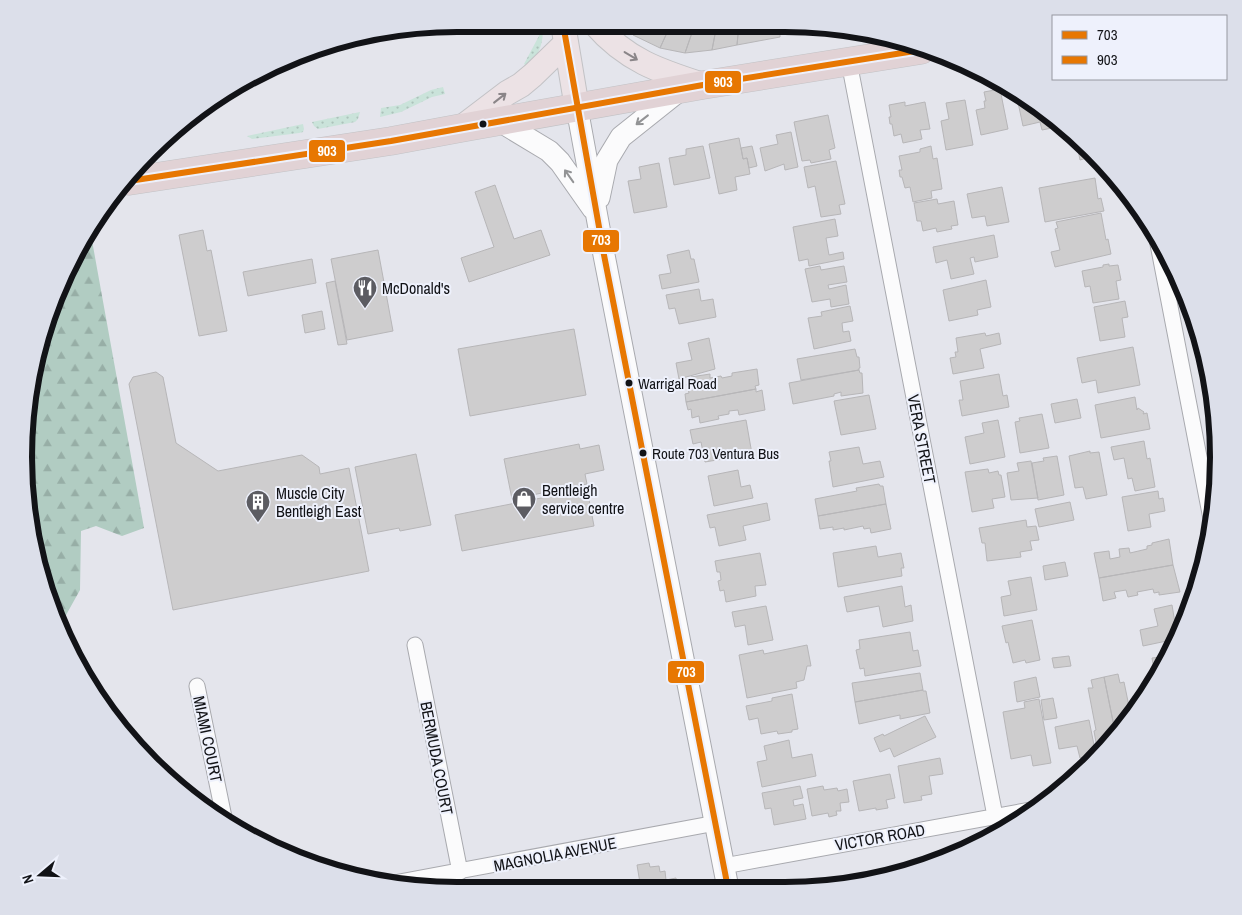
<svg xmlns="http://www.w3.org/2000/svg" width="1242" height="915" viewBox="0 0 1242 915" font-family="'Archivo Narrow',sans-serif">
  <defs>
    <pattern id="grass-dots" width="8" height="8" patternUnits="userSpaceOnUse" patternTransform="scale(1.25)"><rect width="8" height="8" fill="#cae3da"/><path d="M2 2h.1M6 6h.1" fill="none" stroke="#acc2ba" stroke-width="1.8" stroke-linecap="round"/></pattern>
    <pattern id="forest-firs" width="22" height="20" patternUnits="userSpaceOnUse" patternTransform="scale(1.25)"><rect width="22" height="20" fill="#b1ccc2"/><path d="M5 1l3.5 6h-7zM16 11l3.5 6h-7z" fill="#97aea6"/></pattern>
  </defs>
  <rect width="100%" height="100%" fill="#e4e5ec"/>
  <path fill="url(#grass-dots)" d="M539,24H542C545,41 539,55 528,67L524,64L540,34Z
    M443,87L445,94L432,97L401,112L380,117L381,108L400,105L431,90Z
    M360,112L358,119L355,122L318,129L314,126L312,122Z
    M303,124L304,129L303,132L299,133L252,139L247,136Z"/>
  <path fill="url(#forest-firs)" d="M91,235L144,528L122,536L96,526L81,531L80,590L61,624L47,597L25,486L32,373L69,265Z"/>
  <path fill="#cecdce" stroke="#b7b6b8" d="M622,24H641L633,35Z
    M641,24H671L660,48L633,35Z
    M671,24H695L685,53L660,48Z
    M695,24H717L712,50L685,53Z
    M717,24H739L737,45L712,50Z
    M739,24L780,25V37L737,45Z
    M1000,89L1008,129L981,135L976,110L985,108L984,101H986L984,92Z
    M1016,93L1025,97L1057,127L1042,130L1040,122L1023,126Z
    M965,100L973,145L946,150L941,121L949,119L946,103Z
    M905,102V106L925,102L930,129L920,130L922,139L903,143L901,134L894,136L892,124H890L889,117H891L889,105Z
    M828,115L835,148L829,150L831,159L811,163L810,160L802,161L794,122Z
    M791,132L798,167L785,170L784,164L765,171L760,148L778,144L776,135Z
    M739,138L743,159L747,158L750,174L735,177L737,190L719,194L709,144Z
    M1077,145L1090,157L1080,160Z
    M703,146L710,178L674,185L669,158L686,155V149Z
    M752,146L757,166L749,168L747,158L743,159L741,148Z
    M931,146L933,159L937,158L942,189L931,191L932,198L913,202L910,187L905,188L902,177H900L899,170H902L899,156L920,152V149Z
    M836,161L845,204L839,205L841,214L821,217L815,186L808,188L804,167Z
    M659,163L667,207L634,213L628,181L641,179L639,167Z
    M1095,178L1098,199L1101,198L1104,211L1045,222L1039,188Z
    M495,185L514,239L541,230L550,255L469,282L461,258L494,247L475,192Z
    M1002,187L1009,222L987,226L985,216L972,218L967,194Z
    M937,199L938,204L954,201L958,225L951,226L952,229L937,232L936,228L923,231L921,221H917L914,203Z
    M1101,213L1106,240L1108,239L1111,254L1055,267L1051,252L1060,250L1055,229L1058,228L1056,222Z
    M835,219L838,236L826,238L829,255L843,252L844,259L809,266L808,259L799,261L793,227Z
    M203,230L207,251L211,250L227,331L199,336L179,235Z
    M994,235L998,257L975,262L974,257L970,258L974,274L951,279L947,260L936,263L933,247Z
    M378,250L393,331L347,340L331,259Z
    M689,250L691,259H694L699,282L662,289L659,275L671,273L667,255Z
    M312,259L316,283L248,296L243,272Z
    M1109,264V266L1118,265L1121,280L1116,281L1119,299L1093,303L1090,286L1085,287L1082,271L1103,267V265Z
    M820,266L821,270L844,266L847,282L828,285L829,289L846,285L849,304L831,307L830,299L812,302L805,269Z
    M986,280L991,307L977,310L978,315L949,321L943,290Z
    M335,281L347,344L338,345L326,283Z
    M699,289L701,301L713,299L716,317L679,324L675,308L669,309L666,295Z
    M1125,301L1128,317L1122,318L1125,337L1100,341L1094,307Z
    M850,306L853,321L842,323L843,332L849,331L851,341L814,349L808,318L822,316L821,312Z
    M322,311L325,329L305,333L302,315Z
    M574,329L586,395L470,416L458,349Z
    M985,333L986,336L999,333L1001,344L980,349L984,368L953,374L950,358L956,357L955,352H958L956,338Z
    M709,338L715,369L679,379L676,363L692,360L688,343Z
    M1133,347L1140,385L1098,393L1096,380L1082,383L1077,358Z
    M855,349L857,357H859L860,368H859V370L801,380L797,359Z
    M757,369L759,385L755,386L756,389L686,402L685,394L689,393L687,384H692L691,377L710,374V378L721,376L722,378L732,376V373Z
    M859,370L860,373H862L863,393L841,396V392L834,394V396L793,404L789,383Z
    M156,372L163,377L176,443L218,471L302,455L319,467L320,474L349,468L369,571L173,610L129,384L133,377Z
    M999,374L1003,396L1007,395L1009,407L962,416L959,400H963L960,381Z
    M756,389V392L762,390L765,410L739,415L738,410L729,411V414L718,416L719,419L700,423L699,416L692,418L691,409L688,410L686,402Z
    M869,395L876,429L841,435L834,401Z
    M1135,397L1137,410L1138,408L1144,412L1143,414L1147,413L1150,429L1101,438L1095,405Z
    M1077,399L1081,418L1055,423L1051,404Z
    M1042,414L1049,448L1020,453L1015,422L1020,421L1019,418Z
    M746,420L752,454L705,462L701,442L693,444L690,430Z
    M998,420L1005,457L970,464L965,437L984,433L982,423Z
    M1144,441L1147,459L1150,458L1155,487L1135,491L1132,478L1128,479L1124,458L1114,460L1111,447Z
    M579,444L580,449L599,445L604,470L585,474L587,484L512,499L504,459Z
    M859,447L863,464L880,461L884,477L833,487L829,461H831L829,452Z
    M1090,451V453L1099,452L1107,495L1086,499L1083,487L1075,488L1069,456Z
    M416,454L431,525L400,531L399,528L368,534L355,467Z
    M1057,456L1064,495L1038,500L1032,463L1044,461L1043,458Z
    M1031,461L1038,498L1011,500L1007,473L1019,471L1017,463Z
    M988,469L989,473L998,471L999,475H1001L1005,497L992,499L994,508L972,512L965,472Z
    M738,470L741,487L750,485L753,498L714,506L708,476Z
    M879,484L880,486H883L886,504L818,516L815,499L857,491L856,488Z
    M587,489L594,526L462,551L455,515Z
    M1158,491L1159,499L1163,498L1165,511L1149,514L1151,527L1128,531L1122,497Z
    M1070,502L1074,520L1039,527L1035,509Z
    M767,503L770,520L743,526L746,540L719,546L715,527L710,528L707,515Z
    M886,504L891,529L871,533L870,528L864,529L863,526L844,530V528L833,530V527L820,529L818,516Z
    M1026,520L1027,527L1036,526L1039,540L1030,541L1032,550L1020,552L1021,557L987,561L985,543H982L979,528Z
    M1169,539L1173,565L1099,578L1094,553L1109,551L1110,559L1120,557L1119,549L1129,548L1130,553L1147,549V546L1152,545V543Z
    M876,546L878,557L901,553L904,568H901L902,576L838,587L833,553Z
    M760,553L766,585L755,586L756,596L726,602L724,590L720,591L718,581L721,580L720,572H717L715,561Z
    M1065,562L1068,576L1045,580L1043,566Z
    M1173,565L1180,592L1159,595V592L1154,593L1153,589L1137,592L1138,595L1128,597L1126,590L1114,592L1116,598L1103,601L1099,578Z
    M1031,577L1037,610L1004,616L1001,597L1011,595L1008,581Z
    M902,586L905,607L911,605L913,621L883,627L879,606L847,612L844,597Z
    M1172,605L1175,623L1185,620L1176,639L1143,646L1140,630L1158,626L1154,609Z
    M766,606L773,640L748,645L745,625L735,627L732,612Z
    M1032,620L1040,660L1026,663L1025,660L1013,663L1008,642L1006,643L1002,626Z
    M910,632L913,651L918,650L921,666L865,676L864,668L860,669L856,650L860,649L859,640Z
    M807,645L811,666H807L804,680L796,682L797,688L747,698L739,655L763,650L764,654Z
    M1069,656L1071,666L1054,668L1052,658Z
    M1169,656L1160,675L1156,680L1152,658Z
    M920,673L923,690L855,702L852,683Z
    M1118,674L1120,683L1124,682L1131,716L1116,736L1104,677Z
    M1036,677L1040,697L1017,702L1014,682Z
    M1104,677L1116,736L1107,747L1097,748L1094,731L1096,730L1088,688H1093L1091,680Z
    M923,690V691H926L930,713L900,719V715L859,724L855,702Z
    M792,694L798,729L792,730V732L778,734L777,731L761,734L758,718L749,720L746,706L772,701V698Z
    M1053,698L1057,718L1044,720L1041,700Z
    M1039,699L1051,763L1033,766L1031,755L1011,759L1003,712L1025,708L1024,702Z
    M925,716L936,737L894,757L890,748L880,752L874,738L883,734L884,736Z
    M1089,720L1096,755L1080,758L1077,746L1059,749L1055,727Z
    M789,740L792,758L812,754L816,776L762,787L757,762L767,760L764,746Z
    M940,758L943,774L929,776L932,794L921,796L922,800L904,803L898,766Z
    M890,774L895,798L886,800L888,808L876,810V808L859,811L853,781Z
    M800,786L803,798L793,800L794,806L803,804L806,819L774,825L771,808L765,809L762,793Z
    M823,786L824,790L837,788L838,791L847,789L849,802L840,803L841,811H836L837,815L829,817L828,813L812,816L807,789Z
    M649,863L650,867L659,866L660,872L665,871L666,880L676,878L678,889H641L637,865Z
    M893,871L894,873L881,877V873Z
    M851,877L852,879L862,877L863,882L841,887L826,888L825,883Z"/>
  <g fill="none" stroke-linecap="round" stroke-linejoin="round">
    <defs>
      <path id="street" d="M849,62L995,816
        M1157,239L1212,524
        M415,645L460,872
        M197,686L225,822
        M724,866L1036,809
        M394,883L716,823"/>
      <path id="secondary" d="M577,108L604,255L728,888
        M501,122L549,151L560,162L593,209
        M599,198L607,160L621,137L680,90"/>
      <path id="primary" d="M563,24L577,108
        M595,24C626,60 659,71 703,85
        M461,128L507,93L521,85L533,75L566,43"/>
      <path id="highway" d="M129,181L391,141L461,128L703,85L921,50"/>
    </defs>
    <use href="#street" stroke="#a8a9ae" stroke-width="17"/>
    <use href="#secondary" stroke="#a8a9ae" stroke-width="23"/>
    <use href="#primary" stroke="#c2c2c5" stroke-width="26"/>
    <use href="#highway" stroke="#c2c2c5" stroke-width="29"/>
    <use href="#street" stroke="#fbfbfc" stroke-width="15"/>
    <use href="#secondary" stroke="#fbfbfc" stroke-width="21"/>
    <use href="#primary" stroke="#ece2e5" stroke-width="24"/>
    <use href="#highway" stroke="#e1d2d5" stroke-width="28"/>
    <defs>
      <path id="bus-1" d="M563,24L604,255L728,888"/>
      <path id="bus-2" d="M129,181L391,141L703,85L921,50"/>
    </defs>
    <use href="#bus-1" stroke="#eef1fc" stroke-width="10"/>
    <use href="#bus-2" stroke="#eef1fc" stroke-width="10"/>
    <use href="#bus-1" stroke="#e77702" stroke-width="6"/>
    <use href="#bus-2" stroke="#e77702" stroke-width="6"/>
  </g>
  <defs><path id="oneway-shaft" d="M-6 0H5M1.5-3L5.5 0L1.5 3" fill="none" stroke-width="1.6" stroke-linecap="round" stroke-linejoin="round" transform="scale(1.25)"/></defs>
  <g stroke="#8a8588">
    <use href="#oneway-shaft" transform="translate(631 56) rotate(31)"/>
    <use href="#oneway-shaft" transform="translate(500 98) rotate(-38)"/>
  </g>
  <g stroke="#929395">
    <use href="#oneway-shaft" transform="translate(642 120) rotate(142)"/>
    <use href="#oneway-shaft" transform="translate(569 176) rotate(-125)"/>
  </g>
  <defs>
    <symbol id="restaurant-pin" viewBox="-11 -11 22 30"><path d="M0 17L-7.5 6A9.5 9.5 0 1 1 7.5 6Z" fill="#5c5c62" stroke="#eef1fc"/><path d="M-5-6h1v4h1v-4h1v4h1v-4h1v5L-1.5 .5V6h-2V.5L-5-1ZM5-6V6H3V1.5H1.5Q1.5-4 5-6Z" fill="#fff"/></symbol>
    <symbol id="shop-pin" viewBox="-11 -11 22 30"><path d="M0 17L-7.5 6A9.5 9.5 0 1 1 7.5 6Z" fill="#5c5c62" stroke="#eef1fc"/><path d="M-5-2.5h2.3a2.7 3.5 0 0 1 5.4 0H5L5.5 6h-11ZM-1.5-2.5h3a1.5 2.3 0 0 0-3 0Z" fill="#fff"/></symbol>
    <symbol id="building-pin" viewBox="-11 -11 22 30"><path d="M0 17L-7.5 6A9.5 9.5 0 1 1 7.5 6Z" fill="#5c5c62" stroke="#eef1fc"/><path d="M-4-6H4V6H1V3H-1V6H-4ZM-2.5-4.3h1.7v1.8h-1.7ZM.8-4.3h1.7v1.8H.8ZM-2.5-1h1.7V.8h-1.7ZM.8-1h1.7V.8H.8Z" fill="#fff"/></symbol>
  </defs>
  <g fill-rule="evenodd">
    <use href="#restaurant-pin" x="351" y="274" width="28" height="38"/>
    <use href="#shop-pin" x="510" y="485" width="28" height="38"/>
    <use href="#building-pin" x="244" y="488" width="28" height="38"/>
  </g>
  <g fill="#121317" stroke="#eef1fc" stroke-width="2">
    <circle cx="483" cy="124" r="4.5"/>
    <circle cx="629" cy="383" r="4.5"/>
    <circle cx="643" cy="453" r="4.5"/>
  </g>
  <g text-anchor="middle" stroke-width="4" stroke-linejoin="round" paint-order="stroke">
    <g font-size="15" fill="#121317" stroke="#eef1fc" text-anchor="start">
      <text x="638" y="389">Warrigal Road</text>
      <text x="652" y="459">Route 703 Ventura Bus</text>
    </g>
    <g font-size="16" fill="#121317" stroke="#eef1fc" text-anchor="start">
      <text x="382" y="294">McDonald's</text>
      <text x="542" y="496">Bentleigh<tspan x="542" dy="18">service centre</tspan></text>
      <text x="276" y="499">Muscle City<tspan x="276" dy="18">Bentleigh East</tspan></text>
    </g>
    <g font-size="16" fill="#121317" stroke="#eef1fc">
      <text transform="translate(922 439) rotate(79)" y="6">VERA STREET</text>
      <text transform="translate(208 739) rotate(78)" y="6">MIAMI COURT</text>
      <text transform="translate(437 758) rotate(79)" y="6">BERMUDA COURT</text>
      <text transform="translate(880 837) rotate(-10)" y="6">VICTOR ROAD</text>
      <text transform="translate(555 854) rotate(-11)" y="6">MAGNOLIA AVENUE</text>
    </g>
  </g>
  <path d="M0 0H1242V915H0ZM457 32H785A425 425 0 0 1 1210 457V457A425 425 0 0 1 785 882H457A425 425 0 0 1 32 457V457A425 425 0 0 1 457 32Z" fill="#dcdfea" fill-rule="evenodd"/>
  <path fill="none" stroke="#121317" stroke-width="6" d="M457 32H785A425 425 0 0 1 1210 457V457A425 425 0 0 1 785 882H457A425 425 0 0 1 32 457V457A425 425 0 0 1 457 32Z"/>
  <g stroke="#eef1fc" stroke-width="2">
    <rect x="704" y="70" width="38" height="24" rx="5" fill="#e77702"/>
    <rect x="308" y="139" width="38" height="24" rx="5" fill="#e77702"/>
    <rect x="582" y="229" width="38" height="24" rx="5" fill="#e77702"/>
    <rect x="667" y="660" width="38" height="24" rx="5" fill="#e77702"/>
  </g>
  <g font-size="14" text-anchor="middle" font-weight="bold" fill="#fff">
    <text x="723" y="87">903</text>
    <text x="327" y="156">903</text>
    <text x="601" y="245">703</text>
    <text x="686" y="677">703</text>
  </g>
  <rect x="1052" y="15" width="175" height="65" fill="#eef1fc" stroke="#9698a0"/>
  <rect x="1062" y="31" width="25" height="8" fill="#e77702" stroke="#9698a0"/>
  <text x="1097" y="40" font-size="15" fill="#121317">703</text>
  <rect x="1062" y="56" width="25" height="8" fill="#e77702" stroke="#9698a0"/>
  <text x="1097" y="65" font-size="15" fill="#121317">903</text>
  <g transform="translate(40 875) rotate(251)" stroke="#eef1fc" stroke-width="4" paint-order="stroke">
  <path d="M0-4L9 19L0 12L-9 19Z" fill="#121317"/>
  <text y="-8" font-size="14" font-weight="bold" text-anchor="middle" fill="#121317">N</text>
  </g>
</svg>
